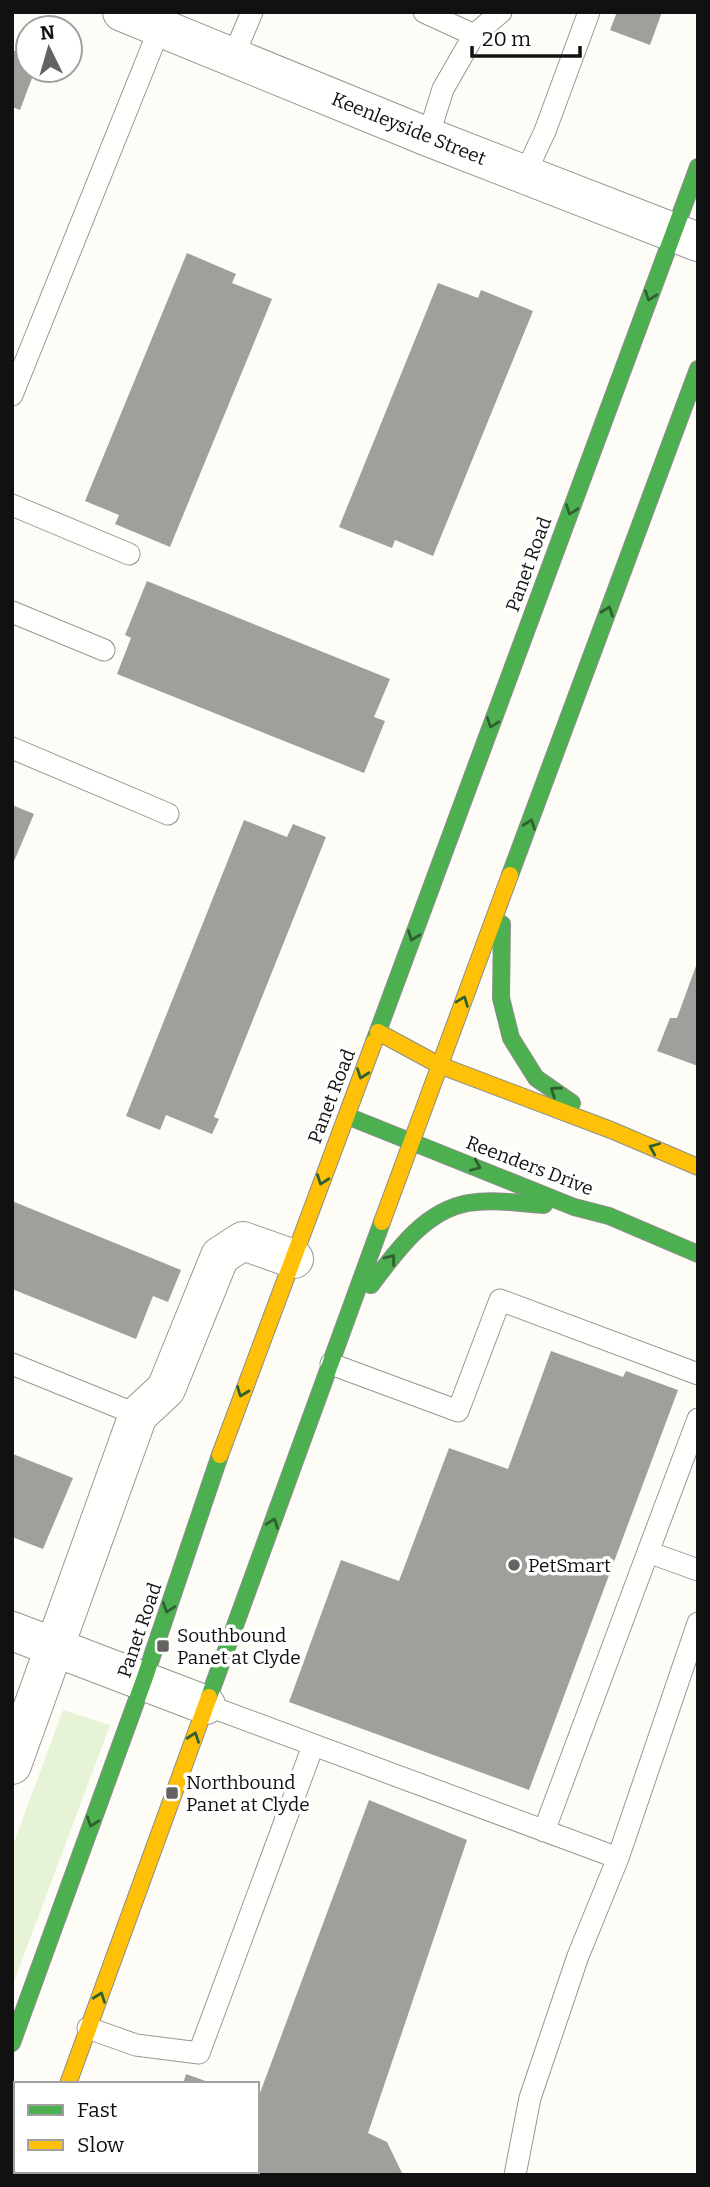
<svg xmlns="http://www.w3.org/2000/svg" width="710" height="2187" viewBox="0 0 710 2187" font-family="Bitter,serif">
  <rect width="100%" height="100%" fill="#fdfcf7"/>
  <path fill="#e7f3d7" d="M63,1710L110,1725L12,1987V1848Z"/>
  <path fill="#a19f9c" d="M617,12H662L650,45L610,30Z
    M12,50L28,56V70H35L20,110L12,107Z
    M187,253L236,274L232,283L272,299L170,547L115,524L119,515L85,501Z
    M438,283L478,298L481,290L533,311L433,556L395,540L392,548L339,527Z
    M147,581L390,679L374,717L385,721L364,773L117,674L131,638L125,635Z
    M12,805L34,814L12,866Z
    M244,820L287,837L293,824L326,837L214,1117L219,1119L212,1134L166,1115L160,1130L126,1116Z
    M697,963H698V1066L657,1051L670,1018H677Z
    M12,1201L181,1270L168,1302L153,1296L136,1339L12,1289Z
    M551,1351L623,1377L626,1371L678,1390L529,1790L289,1702L341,1560L399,1581L449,1448L508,1469Z
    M13,1454L73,1478L43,1549L12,1537Z
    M369,1800L467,1840L368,2133L387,2142L403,2175H146L148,2171H257V2101Z
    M186,2074L211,2083V2084H183Z"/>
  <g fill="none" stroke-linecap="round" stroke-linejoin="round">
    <defs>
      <path id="lane" d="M424,12L474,35L443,89L428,137
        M474,35L501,12
        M233,57L252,12
        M525,174L545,131L589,12
        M12,395L163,20
        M12,505L129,554
        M12,612L104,650
        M12,748L168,814
        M12,1364L138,1415
        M331,1364L458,1411L500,1300L698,1374
        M698,1419L648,1552L698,1570
        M206,1705L618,1858
        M544,1831L648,1552
        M88,2028L136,2045L199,2053L313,1746
        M515,2175L530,2098L578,1956L618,1858L698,1623"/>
      <path id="street" d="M122,12L428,137L698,242
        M12,1631L206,1705
        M12,1765L138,1415L166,1389L220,1256L243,1241L294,1259"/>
      <path id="fast" d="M510,875L698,369
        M502,924L501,998L511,1038L536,1078L572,1103
        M374,1042L698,167
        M347,1116L574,1207L609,1216L698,1254
        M371,1285C396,1252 424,1211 468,1203C493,1199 519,1203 544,1205
        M209,1697L382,1222
        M12,2043L144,1680L220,1455
        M35,2175L37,2171"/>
      <path id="slow" d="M378,1032L439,1065L611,1130L698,1167
        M382,1222L510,875
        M220,1455L374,1042
        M68,2084L209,1697"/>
    </defs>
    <use href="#lane" stroke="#979795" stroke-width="23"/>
    <use href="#street" stroke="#979795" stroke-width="40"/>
    <use href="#fast" stroke="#8e8d8b" stroke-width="18"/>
    <use href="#slow" stroke="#8e8d8b" stroke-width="18"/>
    <use href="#lane" stroke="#fffffe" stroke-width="21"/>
    <use href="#street" stroke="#fffffe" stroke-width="38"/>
    <use href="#fast" stroke="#4caf50" stroke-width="16"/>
    <use href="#slow" stroke="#ffc107" stroke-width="16"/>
  </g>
  <defs><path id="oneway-chevron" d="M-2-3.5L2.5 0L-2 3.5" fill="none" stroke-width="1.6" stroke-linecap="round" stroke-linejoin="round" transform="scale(1.75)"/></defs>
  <g stroke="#2e6030">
    <use href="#oneway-chevron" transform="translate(650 296) rotate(110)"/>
    <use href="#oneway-chevron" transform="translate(571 510) rotate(110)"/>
    <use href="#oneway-chevron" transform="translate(608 611) rotate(-70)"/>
    <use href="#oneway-chevron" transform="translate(492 723) rotate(110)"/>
    <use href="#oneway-chevron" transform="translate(530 824) rotate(-70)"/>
    <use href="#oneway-chevron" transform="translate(413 936) rotate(110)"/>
    <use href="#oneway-chevron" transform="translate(463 1001) rotate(-69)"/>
    <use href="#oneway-chevron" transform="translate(362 1074) rotate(110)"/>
    <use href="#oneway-chevron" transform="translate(555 1091) rotate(-145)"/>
    <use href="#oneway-chevron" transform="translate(654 1148) rotate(-157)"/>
    <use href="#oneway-chevron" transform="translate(476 1166) rotate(23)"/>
    <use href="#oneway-chevron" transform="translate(322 1180) rotate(110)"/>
    <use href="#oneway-chevron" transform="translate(391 1259) rotate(-52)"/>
    <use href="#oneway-chevron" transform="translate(242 1392) rotate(111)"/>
    <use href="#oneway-chevron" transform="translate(273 1523) rotate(-70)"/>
    <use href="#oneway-chevron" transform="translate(168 1608) rotate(109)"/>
    <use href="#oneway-chevron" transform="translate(194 1737) rotate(-70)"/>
    <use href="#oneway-chevron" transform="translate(92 1822) rotate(110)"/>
    <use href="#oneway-chevron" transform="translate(100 1997) rotate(-70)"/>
  </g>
  <g fill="#646362" stroke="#fff" stroke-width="2.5">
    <circle cx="514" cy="1565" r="7"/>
    <rect x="156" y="1639" width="14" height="14" rx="3.5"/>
    <rect x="165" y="1786" width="14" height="14" rx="3.5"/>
  </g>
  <g text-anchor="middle" stroke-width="7" stroke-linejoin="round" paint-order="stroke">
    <g font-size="19" fill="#111" stroke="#fff">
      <text transform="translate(409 128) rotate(22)" y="7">Keenleyside Street</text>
      <text transform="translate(528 564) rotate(-70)" y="7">Panet Road</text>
      <text transform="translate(331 1096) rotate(-69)" y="7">Panet Road</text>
      <text transform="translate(530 1165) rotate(21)" y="7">Reenders Drive</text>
      <text transform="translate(139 1630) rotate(-71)" y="7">Panet Road</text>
    </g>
    <g font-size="19" fill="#111" stroke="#fff" text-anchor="start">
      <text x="528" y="1572">PetSmart</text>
      <text x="177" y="1642">Southbound<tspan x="177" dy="22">Panet at Clyde</tspan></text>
      <text x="186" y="1789">Northbound<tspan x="186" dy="22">Panet at Clyde</tspan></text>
    </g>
  </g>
  <rect width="710" height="2187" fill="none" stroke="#111111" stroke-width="28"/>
  <rect x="14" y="2082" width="245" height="91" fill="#ffffff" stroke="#a0a0a0" stroke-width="2"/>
  <rect x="28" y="2105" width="35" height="10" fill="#4caf50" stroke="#a0a0a0" stroke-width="2"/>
  <text x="77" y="2117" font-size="21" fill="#111111">Fast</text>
  <rect x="28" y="2140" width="35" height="10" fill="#ffc107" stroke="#a0a0a0" stroke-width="2"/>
  <text x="77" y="2152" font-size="21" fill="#111111">Slow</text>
  <g transform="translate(49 49) rotate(355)"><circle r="33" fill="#ffffff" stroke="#a0a0a0" stroke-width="2"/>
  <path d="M0-5L12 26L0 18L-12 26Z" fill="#646362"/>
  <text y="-10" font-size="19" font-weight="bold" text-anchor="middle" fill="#111111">N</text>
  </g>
  <path d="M472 46v10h108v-10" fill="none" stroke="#111111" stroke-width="3.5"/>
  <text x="482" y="46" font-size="21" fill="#111111" stroke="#ffffff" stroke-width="5" paint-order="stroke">20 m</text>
</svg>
